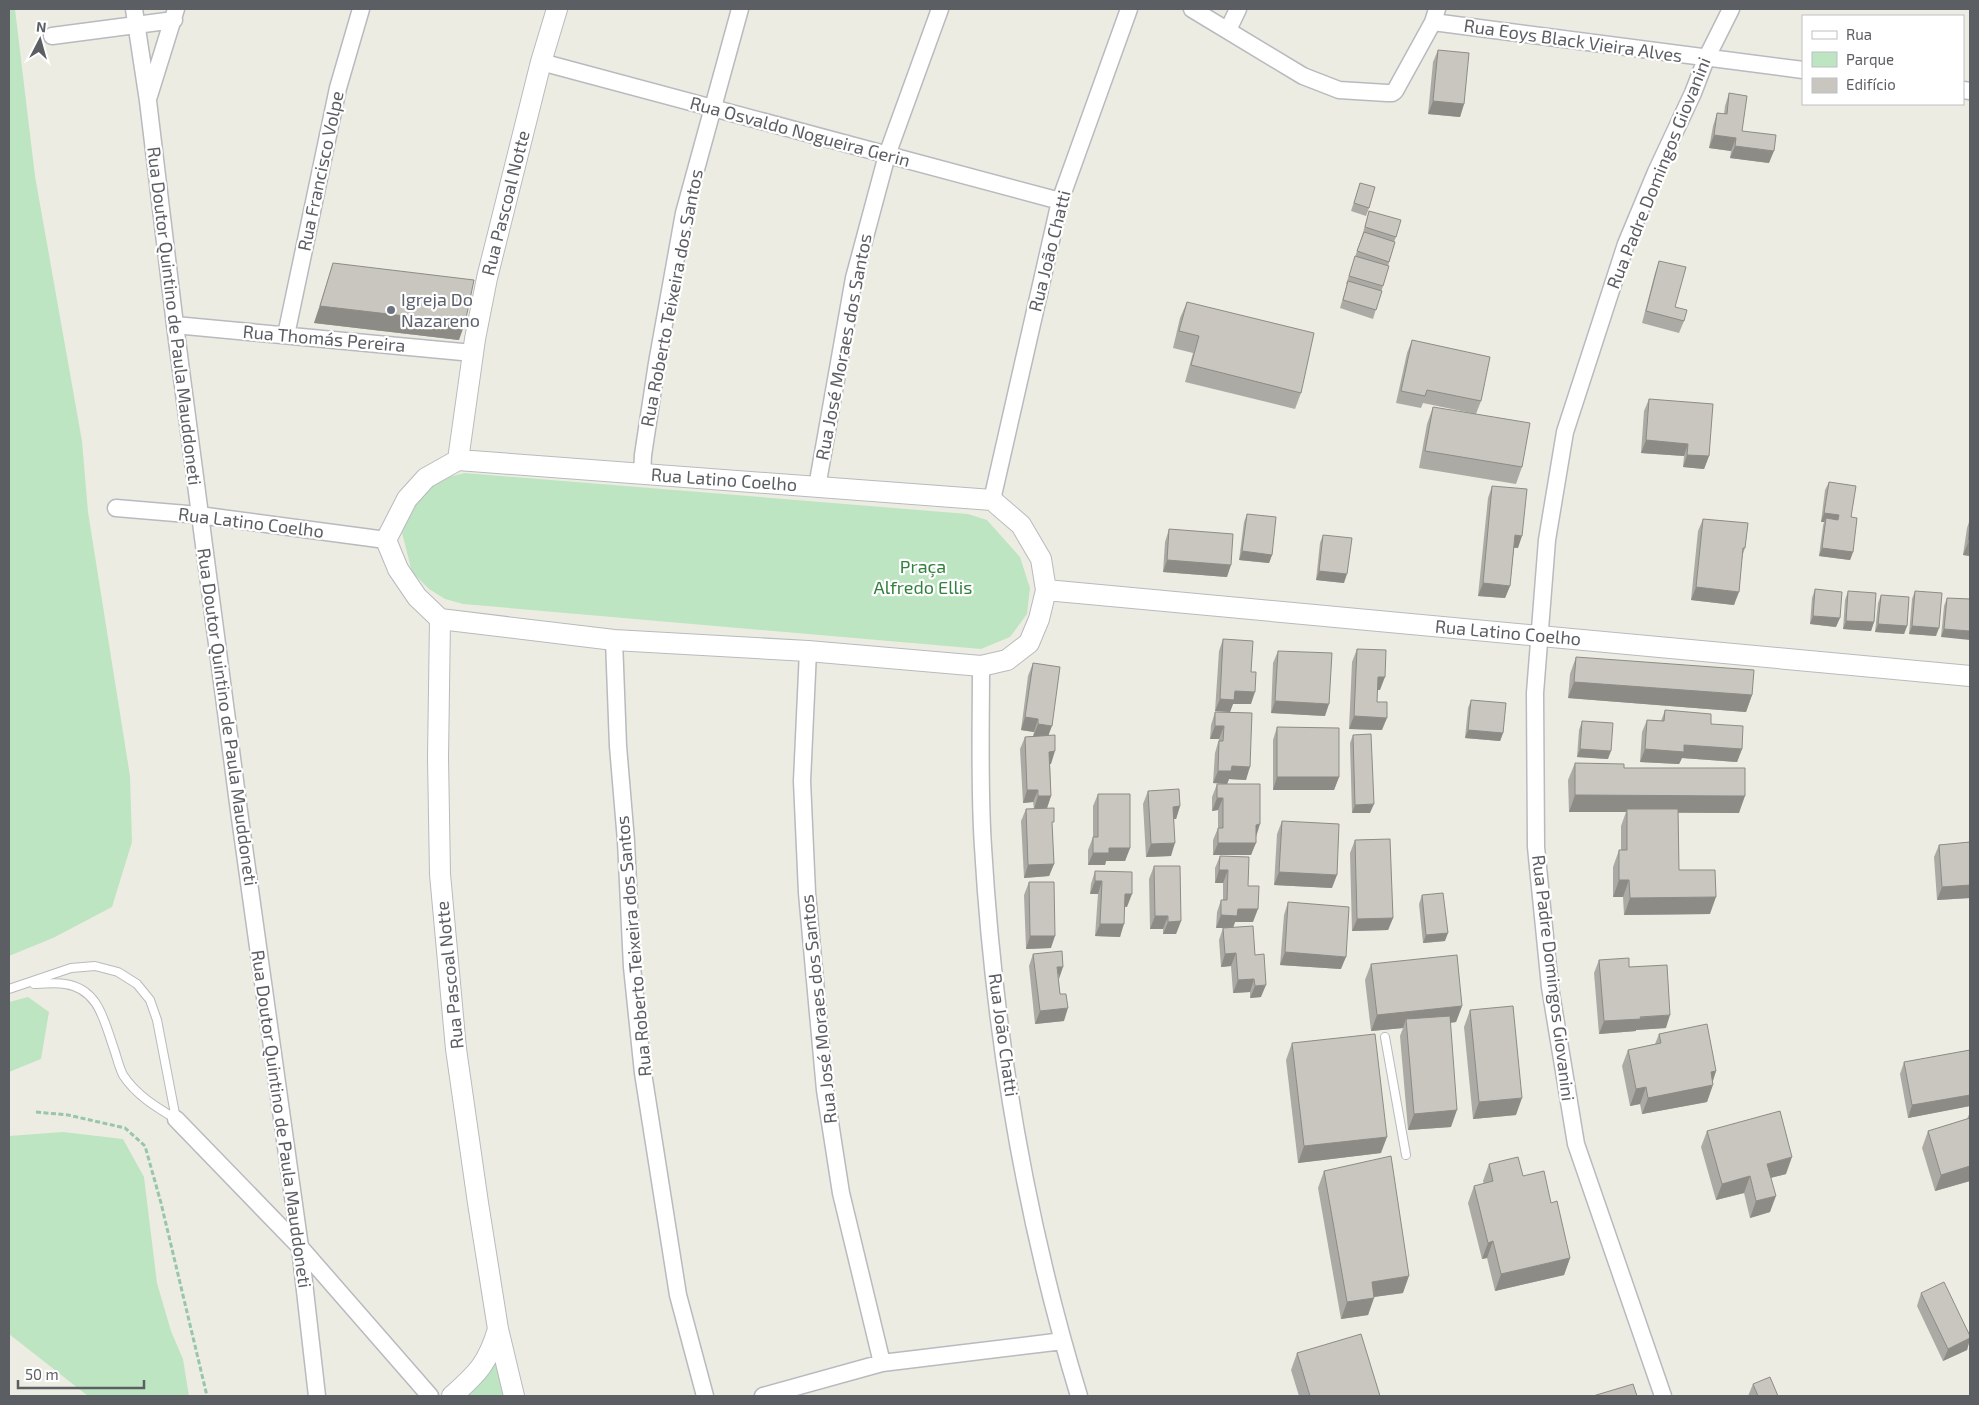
<svg xmlns="http://www.w3.org/2000/svg" width="1979" height="1405" viewBox="0 0 1979 1405" font-family="'Exo 2',sans-serif">
  <rect width="100%" height="100%" fill="#edece2"/>
  <path fill="#bee5c2" d="M9,9H15L35,176L82,441L88,512L130,776L132,842L112,907L53,938L9,956Z
    M465,473L968,514L987,520L1020,557L1030,588L1027,614L1010,637L981,649L463,604L445,599L429,589L412,572L402,533L405,512L423,492L440,479Z
    M28,997L49,1012L41,1059L9,1072V1002Z
    M63,1132L123,1139L144,1177L157,1283L171,1331L183,1359L189,1396H88L9,1334V1136Z
    M498,1334L512,1396H454Z"/>
  <g fill="none" stroke-linecap="round" stroke-linejoin="round">
    <defs>
      <path id="service" d="M34,984C44,984 55,982 65,984C99,989 104,1021 114,1049C117,1058 119,1067 123,1075C136,1095 156,1107 176,1119
        M9,989L71,968L95,966L118,972L137,984L150,1000L157,1020L176,1119
        M1385,1037L1406,1155"/>
      <path id="minor" d="M134,9L148,101L175,325L239,811L300,1247L317,1396
        M1192,9L1303,76L1339,90L1387,93H1392L1395,91L1433,22L1437,9
        M1433,22L1803,70
        M1228,30L1238,9
        M52,36L174,20
        M541,62L1060,201
        M1963,90L1970,91
        M149,96L176,9
        M175,325L473,353
        M286,335L338,88L361,9
        M642,474L643,455L657,363L684,213L740,9
        M817,487L854,278L887,155L940,9
        M992,500L1060,201L1129,9
        M116,508L199,515L386,540
        M614,640L618,746L626,841L632,967L643,1073L678,1295L705,1396
        M808,651L802,781L807,893L825,1090L841,1193L882,1363
        M981,666C981,726 979,787 983,847C994,1033 1025,1219 1079,1396
        M176,1119L300,1247L430,1396
        M763,1396L882,1363L1063,1341
        M1663,1396L1576,1144L1550,987L1536,847L1535,693L1547,540L1565,432L1626,244L1656,172L1693,93L1706,59L1731,9"/>
      <path id="tertiary" d="M458,460L992,500L1021,525L1041,559L1046,590L1039,619L1029,643L1007,660L981,666L808,651L614,640L440,619L417,597L398,569L386,540L407,499L426,478Z
        M458,460L475,339L487,278L541,62L557,9
        M1046,590L1970,676
        M440,619L438,758L440,874L456,1049L478,1203L498,1329L514,1396
        M452,1396C478,1373 488,1363 498,1329"/>
    </defs>
    <use href="#service" stroke="#b8babf" stroke-width="10"/>
    <use href="#minor" stroke="#b8babf" stroke-width="19"/>
    <use href="#tertiary" stroke="#b8babf" stroke-width="22"/>
    <path stroke="#97c6a9" stroke-width="3" stroke-dasharray="5 2.5" stroke-linecap="butt" d="M36,1112L68,1115L125,1128L145,1146L161,1203L207,1396"/>
    <use href="#service" stroke="#fff" stroke-width="8"/>
    <use href="#minor" stroke="#fff" stroke-width="16"/>
    <use href="#tertiary" stroke="#fff" stroke-width="20"/>
  </g>
  <path fill="#acaaa4" d="M1438,50L1464,104L1460,117L1428,114L1433,62Z
    M1729,93L1742,131L1769,163L1730,158L1731,151L1709,148L1713,126L1717,113L1724,114L1725,106Z
    M1360,183L1369,208L1366,216L1351,211Z
    M1369,211L1396,237L1394,242H1395L1388,266H1389L1373,319L1340,308L1347,284H1346L1362,236Z
    M1659,261L1675,307L1684,321L1679,333L1642,323L1655,273Z
    M333,263L459,340L314,323Z
    M1187,302L1301,393L1295,409L1185,382L1193,353L1173,348L1180,318Z
    M1412,340L1481,401L1476,414L1423,403L1421,408L1396,403L1407,353Z
    M1649,399L1709,456L1704,469L1683,467L1684,456L1641,453L1644,411Z
    M1433,407L1522,467L1516,484L1419,468L1427,424Z
    M1829,482L1851,517L1853,552L1850,560L1819,556L1823,526L1824,522H1821L1825,490Z
    M1492,486L1518,548H1514L1510,586L1505,598L1478,596L1488,498Z
    M1247,514L1272,555L1269,563L1239,560L1244,522Z
    M1703,519L1745,548L1743,554L1734,605L1691,600L1698,531Z
    M1970,519V556L1963,555L1967,528Z
    M1169,529L1227,577L1163,572L1165,542Z
    M1323,535L1344,583L1316,580L1320,543Z
    M1815,589L1836,627L1810,624L1812,598Z
    M1848,591L1874,622L1871,631L1843,629L1845,600Z
    M1915,591L1936,636L1909,634L1912,599Z
    M1881,595L1907,626L1904,634L1875,632L1878,603Z
    M1947,598L1970,599L1941,637L1944,606Z
    M1223,639L1251,672V704H1233L1230,712L1215,711L1219,651Z
    M1357,649L1380,690H1377V702L1382,730L1349,729L1352,662Z
    M1278,651L1325,716L1271,713L1273,663Z
    M1576,657L1752,695L1746,712L1568,698L1570,674Z
    M1033,663L1049,735L1051,764H1050L1051,796L1047,808L1052,828L1054,864L1049,876L1024,878L1021,821L1026,809H1034L1033,802L1023,803L1020,749L1025,737L1033,736L1034,732L1021,730L1028,676Z
    M1471,700L1503,733L1500,741L1465,738L1468,708Z
    M1665,710L1711,724L1742,749L1737,762L1682,758L1679,764L1640,762L1642,732L1647,720L1661,721Z
    M1215,712L1252,713L1246,780L1229,779L1227,784L1213,783L1215,753L1219,739H1210L1211,725Z
    M1582,721L1608,759L1577,757L1579,730Z
    M1277,727L1339,777L1334,790H1273V740Z
    M1353,735L1370,813H1352L1350,743Z
    M1575,763L1624,768L1739,813H1678L1679,870L1710,914L1624,915L1623,897H1613V867L1619,850H1621V826L1626,812H1569L1568,780Z
    M1217,784L1256,837L1251,855H1213V840L1218,828V810L1212,811V797Z
    M1148,791L1180,806L1176,819H1174L1171,856L1146,857L1143,804Z
    M1098,794L1130,848L1125,861H1106L1105,865H1088V850L1093,837V806Z
    M1282,821L1332,888L1274,885L1277,834Z
    M1355,840L1393,918L1388,930L1352,931L1350,853Z
    M1970,842V898L1937,900L1934,857L1939,845Z
    M1220,856L1248,886L1253,922H1235L1233,927L1255,955L1261,997L1250,998V992L1233,993L1231,966L1221,967L1219,940L1223,928H1216L1217,912L1221,900H1223V883H1215V868Z
    M1154,866L1181,921L1176,934H1163V929H1150L1149,879Z
    M1095,871L1127,907L1125,906L1120,937L1095,936L1098,894H1090L1091,884Z
    M1029,882L1051,948L1026,949L1024,895Z
    M1422,895L1445,941L1423,943L1419,904Z
    M1288,902L1341,969L1280,965L1284,915Z
    M1033,954L1058,979L1064,1021L1035,1024L1029,966Z
    M1599,960L1629,967L1666,1028L1636,1030V1031L1599,1034L1594,973Z
    M1371,964L1462,1006L1456,1022L1450,1023L1451,1127L1408,1130L1400,1036L1403,1028L1371,1031L1365,980Z
    M1470,1010L1516,1115L1473,1119L1464,1027Z
    M1659,1034L1716,1071L1713,1081L1707,1102L1642,1114L1640,1104L1630,1106L1622,1066L1628,1050L1655,1044Z
    M1292,1043L1381,1153L1298,1163L1286,1060Z
    M1970,1050V1106L1908,1118L1900,1074L1904,1062Z
    M1970,1112V1181L1935,1191L1922,1148L1928,1131L1967,1119Z
    M1707,1131L1786,1174L1771,1178L1770,1212L1750,1218L1744,1193L1716,1200L1701,1147Z
    M1489,1164L1523,1176L1551,1203L1570,1258L1564,1275L1495,1291L1487,1258L1482,1259L1468,1203L1474,1186L1484,1184L1483,1181Z
    M1324,1171L1403,1293L1374,1297L1368,1315L1341,1319L1318,1188Z
    M1921,1293L1970,1336V1340L1967,1350L1943,1361L1917,1306Z
    M1297,1353L1380,1396H1299L1291,1370Z
    M1753,1384L1778,1396H1748Z"/>
  <path fill="#8c8b86" d="M1433,101L1464,104L1460,117L1428,114Z
    M1714,135L1736,138L1731,151L1709,148Z
    M1735,146L1774,151L1769,163L1730,158Z
    M320,306L465,323L459,340L314,323Z
    M1646,440L1688,444L1684,456L1641,453Z
    M1687,455L1709,456L1704,469L1683,467Z
    M1824,513L1839,515L1836,524L1826,518L1824,522H1821Z
    M1515,535L1522,536L1518,548L1510,547Z
    M1968,543H1970V556L1963,555Z
    M1822,548L1853,552L1850,560L1819,556Z
    M1242,551L1272,555L1269,563L1239,560Z
    M1167,560L1231,565L1227,577L1163,572Z
    M1319,571L1347,574L1344,583L1316,580Z
    M1483,583L1510,586L1505,598L1478,596Z
    M1696,587L1739,592L1734,605L1691,600Z
    M1813,616L1840,618L1836,627L1810,624Z
    M1846,621L1874,622L1871,631L1843,629Z
    M1878,624L1907,626L1904,634L1875,632Z
    M1912,626L1939,628L1936,636L1909,634Z
    M1944,629L1970,631V640L1941,637Z
    M1378,677H1385L1380,690H1373Z
    M1574,682L1752,695L1746,712L1568,698Z
    M1235,691L1255,692L1251,704H1233L1230,712L1215,711L1220,699Z
    M1275,701L1329,704L1325,716L1271,713Z
    M1354,716L1387,718L1382,730L1349,729Z
    M1025,717L1038,719L1034,732L1021,730Z
    M1038,724L1052,726L1047,739L1033,737Z
    M1215,726H1224L1219,739H1210Z
    M1468,730L1503,733L1500,741L1465,738Z
    M1684,745L1742,749L1737,762L1682,758L1679,764L1640,762L1645,749Z
    M1580,749L1611,751L1608,759L1577,757Z
    M1055,751L1051,764H1045L1049,752Z
    M1232,766L1250,767L1246,780L1229,779L1227,784L1213,783L1218,771Z
    M1277,777H1339L1334,790H1273Z
    M1027,790H1038L1033,802L1023,803Z
    M1575,795L1745,796L1739,813L1627,812V809L1626,812H1569Z
    M1038,796H1051L1047,808L1034,809Z
    M1217,798H1223L1218,810L1212,811Z
    M1374,804L1370,813H1352L1355,805Z
    M1180,806L1176,819H1169L1173,807Z
    M1260,824L1256,837V825Z
    M1175,843L1171,856L1146,857L1151,844Z
    M1218,843H1256L1251,855H1213Z
    M1109,848H1130L1125,861H1106L1105,865H1088L1093,853Z
    M1054,864L1049,876L1024,878L1028,865Z
    M1219,870H1228L1223,883H1215Z
    M1279,872L1337,875L1332,888L1274,885Z
    M1619,880H1629L1623,897H1613Z
    M1095,881H1102L1098,894H1090Z
    M1970,885V898L1937,900L1942,887Z
    M1125,894H1132L1127,907L1120,906Z
    M1716,897L1710,914L1624,915L1630,898Z
    M1238,909H1258L1253,922H1235L1233,928H1216L1221,915Z
    M1155,916H1168L1163,929H1150Z
    M1393,918L1388,930L1352,931L1357,919Z
    M1181,921L1176,934H1163L1168,922Z
    M1100,924H1124L1120,937L1095,936Z
    M1448,933L1445,941L1423,943L1426,935Z
    M1030,936H1055L1051,948L1026,949Z
    M1285,952L1346,957L1341,969L1280,965Z
    M1236,953L1231,966L1221,967L1225,954Z
    M1057,967H1063L1059,979Z
    M1254,979L1250,992L1233,993L1238,980Z
    M1266,985L1261,997L1250,998L1255,986Z
    M1462,1006L1456,1022L1407,1027L1406,1019L1403,1028L1371,1031L1377,1015Z
    M1068,1008L1064,1021L1035,1024L1040,1011Z
    M1670,1015L1666,1028L1636,1030V1031L1599,1034L1604,1021Z
    M1716,1071L1711,1086L1713,1085L1707,1102L1642,1114L1648,1098L1711,1072Z
    M1646,1087L1640,1104L1630,1106L1636,1089Z
    M1970,1095V1106L1908,1118L1912,1105Z
    M1522,1098L1516,1115L1473,1119L1479,1102Z
    M1457,1110L1451,1127L1408,1130L1414,1114Z
    M1387,1137L1381,1153L1298,1163L1304,1146Z
    M1792,1157L1786,1174L1761,1180L1767,1164Z
    M1970,1166V1181L1935,1191L1941,1175Z
    M1750,1176L1744,1193L1716,1200L1722,1184Z
    M1776,1196L1770,1212L1750,1218L1756,1201Z
    M1493,1241L1487,1258L1482,1259L1488,1243Z
    M1570,1258L1564,1275L1495,1291L1501,1274Z
    M1409,1276L1403,1293L1366,1298L1372,1282Z
    M1374,1298L1368,1315L1341,1319L1347,1302Z
    M1970,1338L1967,1350L1943,1361L1948,1349Z"/>
  <path fill="#c8c6bf" stroke="#8c8b86" d="M1438,50L1469,53L1464,104L1433,101Z
    M1729,93L1747,96L1742,131L1776,135L1774,151L1735,146L1736,138L1714,135L1717,113L1727,114Z
    M1360,183L1375,187L1369,208L1354,203Z
    M1369,211L1401,220L1396,237L1365,227Z
    M1364,232L1395,242L1389,262L1357,251Z
    M1355,256L1389,266L1383,286L1349,276Z
    M1659,261L1686,267L1675,307L1687,310L1684,321L1646,311Z
    M333,263L474,280L465,323L320,306Z
    M1348,281L1382,291L1376,310L1343,300Z
    M1187,302L1314,333L1301,393L1191,365L1199,336L1179,331Z
    M1412,340L1490,357L1481,401L1427,390L1425,396L1401,391Z
    M1649,399L1713,404L1709,456L1687,455L1688,444L1646,440Z
    M1433,407L1530,423L1522,467L1425,451Z
    M1829,482L1856,486L1851,517L1857,518L1853,552L1822,548L1826,518L1838,520L1839,515L1824,513Z
    M1492,486L1527,489L1522,536L1515,535L1510,586L1483,583Z
    M1247,514L1276,517L1272,555L1242,551Z
    M1703,519L1748,523L1745,548H1743L1739,592L1696,587Z
    M1970,525V543H1968Z
    M1169,529L1233,534L1231,565L1167,560Z
    M1323,535L1352,538L1347,574L1319,571Z
    M1815,589L1842,592L1840,618L1813,616Z
    M1848,591L1876,593L1874,622L1846,621Z
    M1915,591L1942,593L1939,628L1912,626Z
    M1881,595L1909,597L1907,626L1878,624Z
    M1947,598L1970,599V631L1944,629Z
    M1223,639L1253,641L1251,672H1256L1255,692L1235,691L1234,700L1220,699Z
    M1357,649L1386,650L1385,677H1378L1377,702H1387V718L1354,716Z
    M1278,651L1332,653L1329,704L1275,701Z
    M1576,657L1754,670L1752,695L1574,682Z
    M1033,663L1060,667L1052,726L1038,724V719L1025,717Z
    M1471,700L1506,703L1503,733L1468,730Z
    M1665,710L1711,714V724L1743,726L1742,749L1684,745V752L1645,749L1647,720L1664,721Z
    M1215,712L1252,713L1250,767L1232,766L1231,771H1218L1219,741H1223L1224,726H1215Z
    M1582,721L1613,723L1611,751L1580,749Z
    M1277,727L1339,728V777H1277Z
    M1371,734L1374,804L1355,805L1353,735Z
    M1055,735V751L1049,752L1051,796H1038V790H1027L1025,737Z
    M1575,763L1624,764V768H1745V796L1575,795Z
    M1217,784H1260V824L1256,825V843H1218V828H1223V798H1217Z
    M1179,789L1180,806L1173,807L1175,843L1151,844L1148,791Z
    M1098,794H1130V848H1109V853H1093V837H1098Z
    M1054,808V822H1052L1054,864L1028,865L1026,809Z
    M1627,809H1678L1679,870H1715L1716,897L1630,898L1629,880H1619V850H1627Z
    M1282,821L1339,824L1337,875L1279,872Z
    M1390,839L1393,918L1357,919L1355,840Z
    M1970,842V885L1942,887L1939,845Z
    M1220,856L1249,857L1248,886H1259L1258,909H1238L1237,916L1221,915V900H1227L1228,870H1219Z
    M1154,866H1180L1181,921L1168,922V916H1155Z
    M1095,871L1132,872V894H1125L1124,924H1100L1102,881H1095Z
    M1029,882H1054L1055,936H1030Z
    M1443,893L1448,933L1426,935L1422,895Z
    M1288,902L1349,907L1346,957L1285,952Z
    M1253,926L1255,955L1264,954L1266,985L1255,986L1254,979L1238,980L1236,953L1225,954L1223,928Z
    M1062,951L1063,967H1057L1060,994H1066L1068,1008L1040,1011L1033,954Z
    M1457,955L1462,1006L1377,1015L1371,964Z
    M1629,958V967L1667,965L1670,1015L1640,1017L1641,1019L1604,1021L1599,960Z
    M1513,1006L1522,1098L1479,1102L1470,1010Z
    M1450,1016L1457,1110L1414,1114L1406,1019Z
    M1707,1024L1716,1071L1711,1072L1713,1085L1648,1098L1646,1087L1636,1089L1628,1050L1661,1043L1659,1034Z
    M1375,1034L1387,1137L1304,1146L1292,1043Z
    M1970,1050V1095L1912,1105L1904,1062Z
    M1780,1111L1792,1157L1767,1164L1776,1196L1756,1201L1750,1176L1722,1184L1707,1131Z
    M1970,1118V1166L1941,1175L1928,1131Z
    M1391,1156L1409,1276L1372,1282L1374,1298L1347,1302L1324,1171Z
    M1518,1157L1523,1176L1544,1171L1551,1203L1557,1201L1570,1258L1501,1274L1493,1241L1488,1243L1474,1186L1493,1181L1489,1164Z
    M1944,1282L1970,1336V1338L1948,1349L1921,1293Z
    M1361,1334L1380,1396H1310L1297,1353Z
    M1770,1377L1778,1396H1758L1753,1384Z
    M1633,1384L1637,1396H1593Z"/>
  <circle fill="#6b7280" stroke="#fff" stroke-width="2" cx="391" cy="310" r="5"/>
  <g text-anchor="middle" stroke-width="4.5" stroke-linejoin="round" paint-order="stroke">
    <g font-size="18" fill="#5b5e63" stroke="#fff">
      <text transform="translate(1573 41) rotate(8)" y="6">Rua Eoys Black Vieira Alves</text>
      <text transform="translate(800 132) rotate(15)" y="6">Rua Osvaldo Nogueira Gerin</text>
      <text transform="translate(321 171) rotate(-78)" y="6">Rua Francisco Volpe</text>
      <text transform="translate(1659 173) rotate(-68)" y="6">Rua Padre Domingos Giovanini</text>
      <text transform="translate(506 203) rotate(-76)" y="6">Rua Pascoal Notte</text>
      <text transform="translate(1050 251) rotate(-76)" y="6">Rua João Chatti</text>
      <text transform="translate(672 298) rotate(-79)" y="6">Rua Roberto Teixeira dos Santos</text>
      <text transform="translate(174 316) rotate(83)" y="6">Rua Doutor Quintino de Paula Mauddoneti</text>
      <text transform="translate(324 339) rotate(5)" y="6">Rua Thomás Pereira</text>
      <text transform="translate(844 347) rotate(-79)" y="6">Rua José Moraes dos Santos</text>
      <text transform="translate(724 480) rotate(4)" y="6">Rua Latino Coelho</text>
      <text transform="translate(251 523) rotate(7)" y="6">Rua Latino Coelho</text>
      <text transform="translate(1508 633) rotate(5)" y="6">Rua Latino Coelho</text>
      <text transform="translate(227 717) rotate(82)" y="6">Rua Doutor Quintino de Paula Mauddoneti</text>
      <text transform="translate(634 946) rotate(-95)" y="6">Rua Roberto Teixeira dos Santos</text>
      <text transform="translate(450 975) rotate(-96)" y="6">Rua Pascoal Notte</text>
      <text transform="translate(1553 978) rotate(83)" y="6">Rua Padre Domingos Giovanini</text>
      <text transform="translate(819 1009) rotate(-96)" y="6">Rua José Moraes dos Santos</text>
      <text transform="translate(1003 1035) rotate(82)" y="6">Rua João Chatti</text>
      <text transform="translate(281 1119) rotate(82)" y="6">Rua Doutor Quintino de Paula Mauddoneti</text>
    </g>
    <g font-size="18" fill="#5b616d" stroke="#fff" text-anchor="start">
      <text x="401" y="306">Igreja Do<tspan x="401" dy="21">Nazareno</tspan></text>
    </g>
    <g font-size="18" fill="#33813e" stroke="#fff">
      <text x="923" y="573">Praça<tspan x="923" dy="21">Alfredo Ellis</tspan></text>
    </g>
  </g>
  <rect width="1979" height="1405" fill="none" stroke="#5b5e63" stroke-width="20"/>
  <rect x="1802" y="15" width="162" height="90" fill="#ffffff" stroke="#bdbfc1"/>
  <rect x="1812" y="31" width="25" height="8" fill="#ffffff" stroke="#bdbfc1"/>
  <text x="1846" y="40" font-size="15" fill="#5b5e63">Rua</text>
  <rect x="1812" y="52" width="25" height="15" fill="#bee5c2" stroke="#bdbfc1"/>
  <text x="1846" y="65" font-size="15" fill="#5b5e63">Parque</text>
  <rect x="1812" y="78" width="25" height="15" fill="#c8c6bf" stroke="#bdbfc1"/>
  <text x="1846" y="90" font-size="15" fill="#5b5e63">Edifício</text>
  <g transform="translate(40 40) rotate(6)" stroke="#ffffff" stroke-width="4" paint-order="stroke">
  <path d="M0-4L9 19L0 12L-9 19Z" fill="#5b5e63"/>
  <text y="-8" font-size="14" font-weight="bold" text-anchor="middle" fill="#5b5e63">N</text>
  </g>
  <path d="M18 1380v8h126v-8" fill="none" stroke="#5b5e63" stroke-width="2.5"/>
  <text x="25" y="1380" font-size="15" fill="#5b5e63" stroke="#ffffff" stroke-width="4" paint-order="stroke">50 m</text>
</svg>
